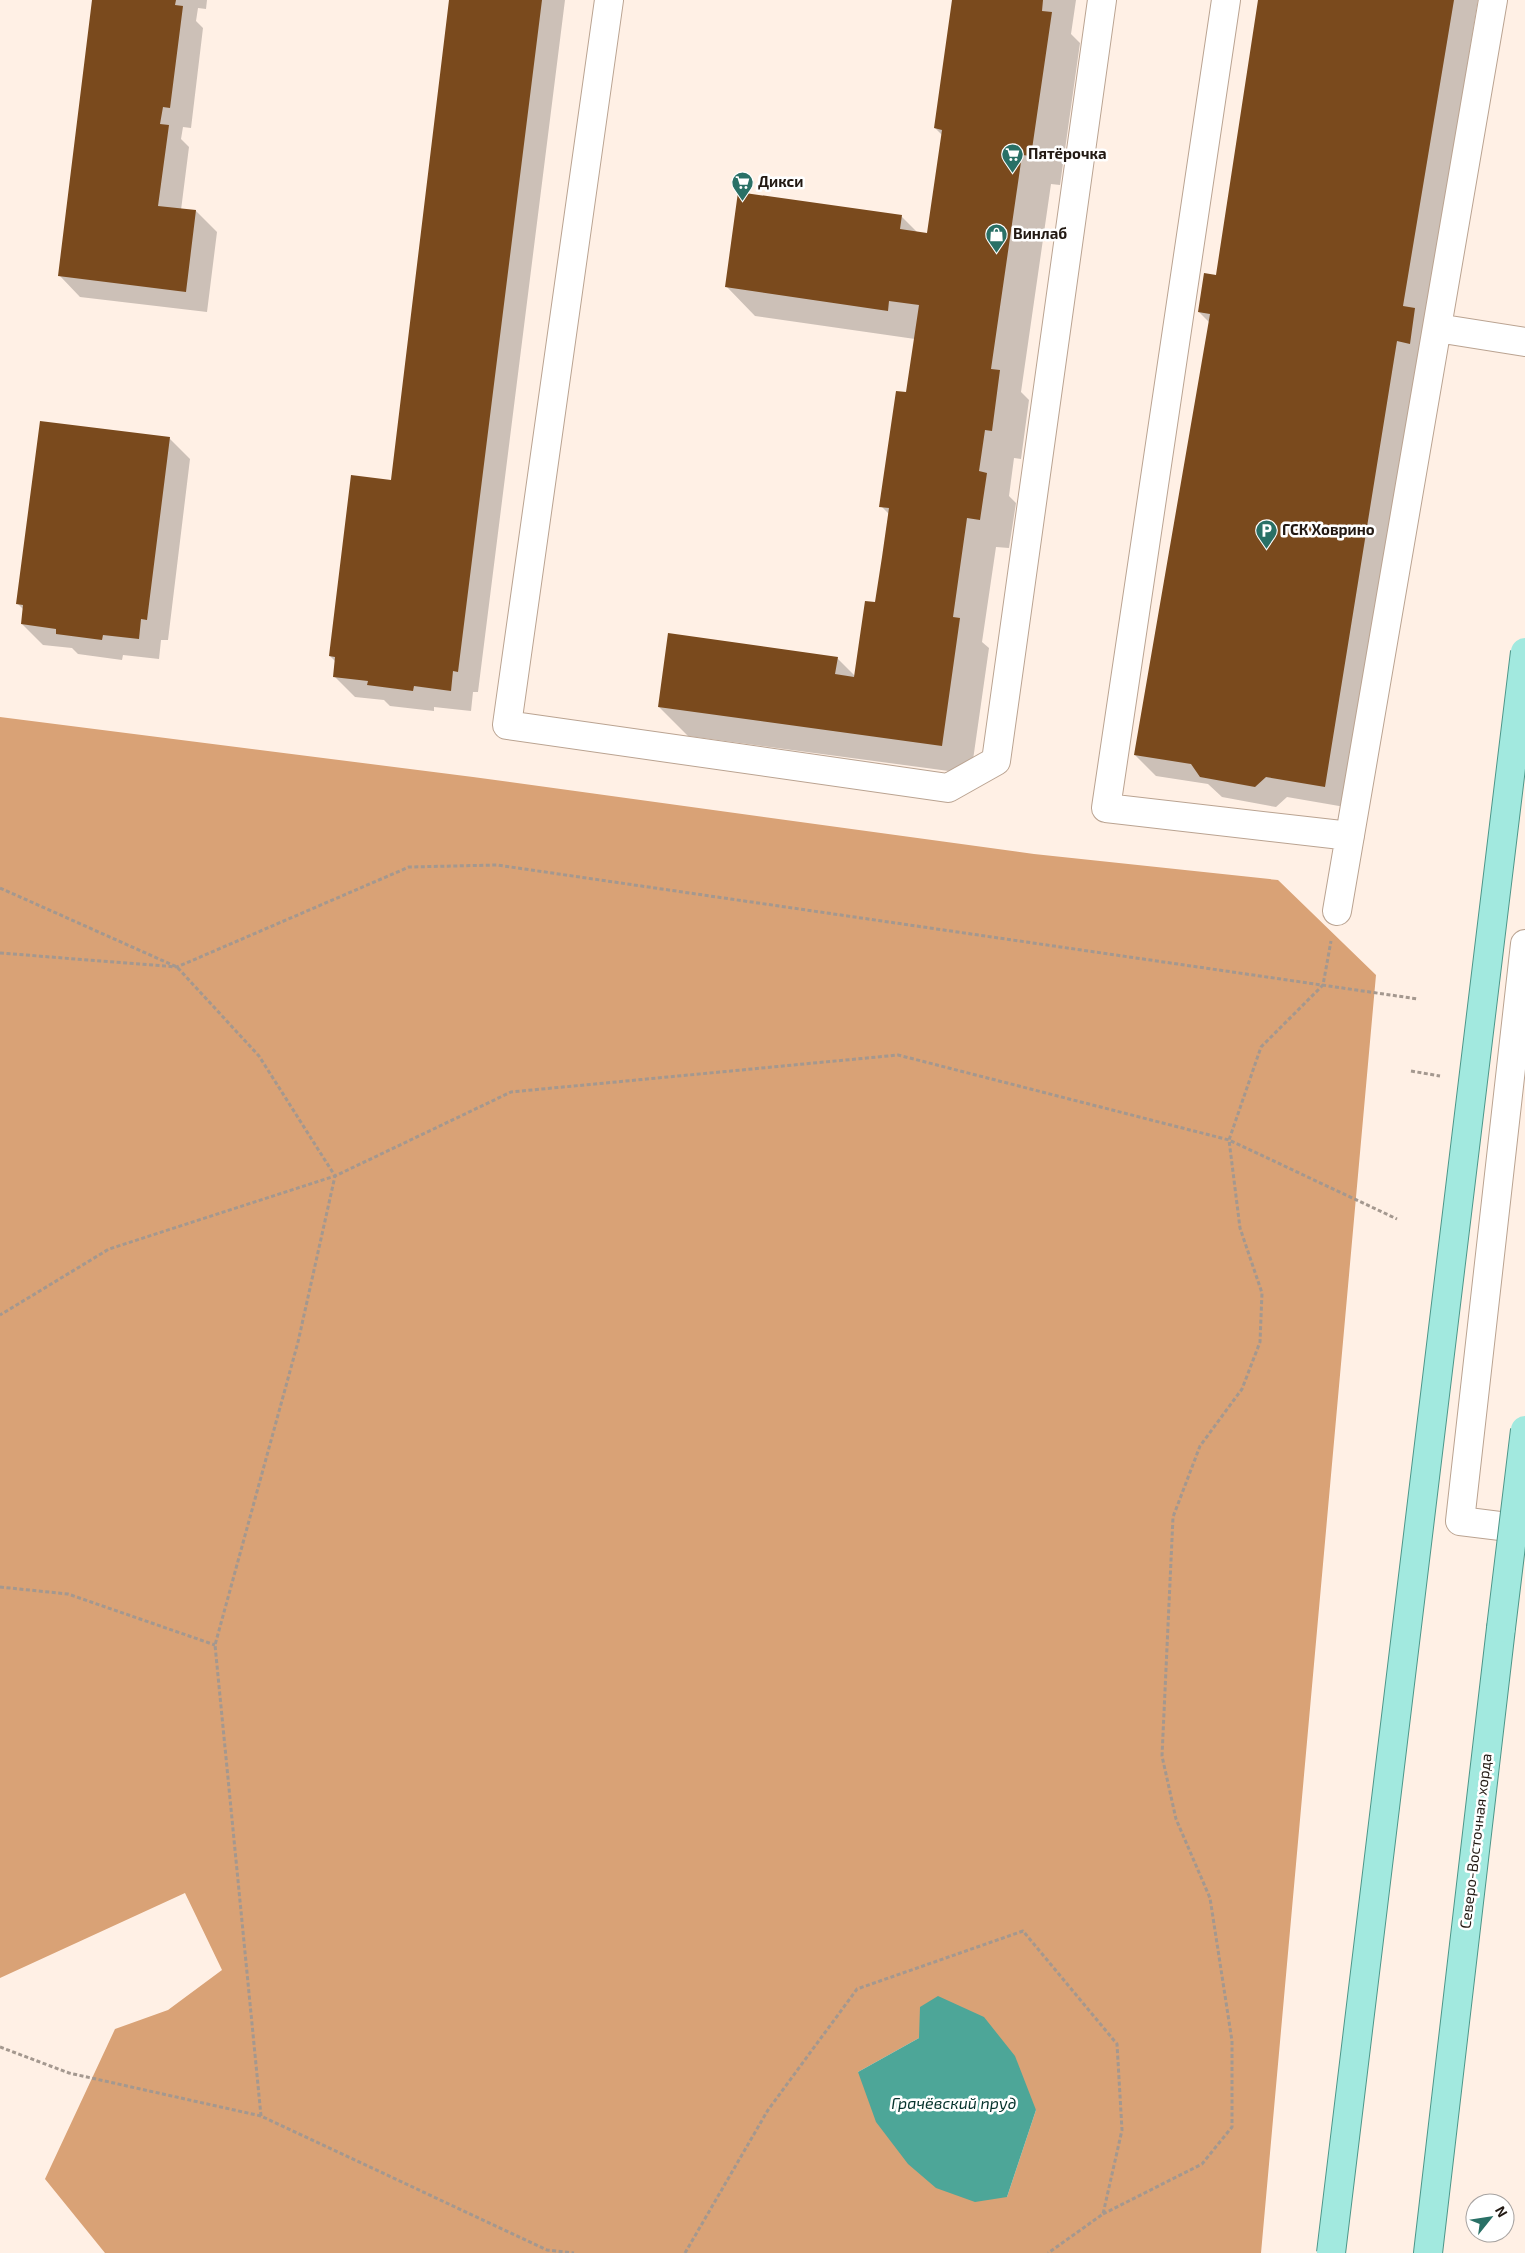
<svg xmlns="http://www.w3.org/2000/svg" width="1525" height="2253" viewBox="0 0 1525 2253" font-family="'Exo 2',sans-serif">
  <rect width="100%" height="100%" fill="#fff0e5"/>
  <path fill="#d9a276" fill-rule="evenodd" d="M0,717L473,777L1034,854L1278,880L1376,975L1261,2253H105L45,2179L115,2029L168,2010L222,1970L185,1893L0,1978ZM919,2038L1036,2110L1007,2197L858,2072Z"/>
  <path fill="#4da698" d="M938,1996L984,2017L1015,2056L1036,2110L1007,2197L975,2202L936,2188L908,2164L876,2122L858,2072L919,2038L920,2007Z"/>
  <path fill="#0003" d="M94,0H207L206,9L198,8L196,21L203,28L191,128L183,127L181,139L189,147L181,210L196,211L217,232L207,312L80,297L60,276Z
    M451,0H565L478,692H473L471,711L434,707V711L390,706L384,700L355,697L334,676L336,662L330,656L392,481Z
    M953,0H1076L1071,34L1080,43L1060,185L1051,184L1021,392L1029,400L1021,459L1014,458L1009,496L1016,503L1009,548L996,547L982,642L989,648L971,774L688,736L659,707L837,658L856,677L876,604L889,514L881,506L907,393L915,339L755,316L726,286L901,216L918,233L928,235L943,136L935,128Z
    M1260,0H1478L1345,807L1287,797L1276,807L1222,797L1208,784L1156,776L1135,755L1210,323L1199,312L1217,277Z
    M169,438L190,459L168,640H161L159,659L123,655L122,660L78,654L72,648L43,645L22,624L24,610L18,604Z"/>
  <path fill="#7a4a1d" d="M92,0H176L175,5L183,6L170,108L163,107L160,124L169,125L158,206L196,210L186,292L58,276Z
    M449,0H542L458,672L453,671L451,691L414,686L413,691L367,685L368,681L333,677L335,657L329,656L351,475L391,480Z
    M952,0H1043L1042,11L1052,12L1031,156L1022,155L991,369L1000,370L992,431L985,430L979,471L987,473L980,520L967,518L953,617L960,618L942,746L658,707L668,633L838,657L835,674L854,677L865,601L875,602L882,557L889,508L879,507L896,391L906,392L919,305L889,301L888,311L725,287L738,192L902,215L900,229L927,233L942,130L934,128Z
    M1258,0H1454L1403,306L1415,308L1410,344L1397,341L1325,787L1266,777L1255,787L1200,777L1191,764L1134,755L1210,314L1198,312L1204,273L1216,275Z
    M40,421L170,437L147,620L141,619L139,639L103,635L102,640L56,634V629L21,624L23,605L16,604Z"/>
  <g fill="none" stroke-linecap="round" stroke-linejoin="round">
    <defs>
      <path id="minor" d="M609,0L507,725L948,788L996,761L1102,0
        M1226,0L1106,808L1350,836
        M1437,328L1525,342
        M1337,911L1493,0
        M1525,944L1460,1521L1525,1529"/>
      <path id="major" d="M1428,2253L1501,1628"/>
    </defs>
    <use href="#minor" stroke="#baa391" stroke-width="30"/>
    <use href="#major" stroke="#4d9689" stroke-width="30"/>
    <path stroke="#a4988f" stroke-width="3" stroke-dasharray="4 2.5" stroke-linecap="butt" d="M0,888L177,967L259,1056L335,1176L109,1249L0,1315
      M0,953L177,967L409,867L497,865L1418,999
      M1411,1071L1440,1076
      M0,1587L68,1594L215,1645
      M0,2047L69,2073L261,2116L547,2250L574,2253
      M261,2116L215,1645L298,1342L335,1176L511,1092L898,1055L1229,1140L1397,1219
      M1103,2214L1202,2164L1232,2127V2041L1210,1898L1176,1819L1162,1756L1173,1517L1200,1446L1242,1389L1260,1342L1262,1293L1240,1228L1229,1140L1261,1047L1323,985L1331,941
      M685,2253L768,2110L857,1989L1023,1931L1117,2044L1122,2130L1103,2214L1048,2253"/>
    <use href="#minor" stroke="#fff" stroke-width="28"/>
    <use href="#major" stroke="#a2e9df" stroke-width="28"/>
    <defs>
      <path id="major-bridge" d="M1501,1628L1525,1430
        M1331,2253L1525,652"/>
    </defs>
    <use href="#major-bridge" stroke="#4d9689" stroke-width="30" stroke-linecap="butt"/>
    <use href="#major-bridge" stroke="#a2e9df" stroke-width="28"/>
  </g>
  <defs>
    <symbol id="supermarket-pin" viewBox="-11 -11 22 30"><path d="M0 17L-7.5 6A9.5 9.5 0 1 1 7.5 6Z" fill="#297066" stroke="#fff"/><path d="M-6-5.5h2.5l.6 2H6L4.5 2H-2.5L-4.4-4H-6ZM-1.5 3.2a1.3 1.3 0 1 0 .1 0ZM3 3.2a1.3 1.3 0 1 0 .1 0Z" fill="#fff"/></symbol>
    <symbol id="shop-pin" viewBox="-11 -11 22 30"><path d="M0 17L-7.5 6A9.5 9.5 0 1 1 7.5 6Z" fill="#297066" stroke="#fff"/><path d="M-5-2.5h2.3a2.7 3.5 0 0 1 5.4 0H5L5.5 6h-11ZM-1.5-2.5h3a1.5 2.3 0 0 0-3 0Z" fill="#fff"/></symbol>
    <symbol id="parking-pin" viewBox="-11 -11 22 30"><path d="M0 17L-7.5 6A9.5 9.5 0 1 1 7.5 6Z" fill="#297066" stroke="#fff"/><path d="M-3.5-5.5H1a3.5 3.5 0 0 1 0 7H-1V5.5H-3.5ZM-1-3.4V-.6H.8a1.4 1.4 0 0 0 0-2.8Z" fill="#fff"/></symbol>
  </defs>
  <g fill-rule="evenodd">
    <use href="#supermarket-pin" x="1000" y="142" width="25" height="34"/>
    <use href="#supermarket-pin" x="730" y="170" width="25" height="34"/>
    <use href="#shop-pin" x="984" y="222" width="25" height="34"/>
    <use href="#parking-pin" x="1254" y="518" width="25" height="34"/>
  </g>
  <g text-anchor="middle" stroke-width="5" stroke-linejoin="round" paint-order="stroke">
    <g font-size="15" font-weight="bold" fill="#221913" stroke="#fff" text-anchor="start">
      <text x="1028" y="159">Пятёрочка</text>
      <text x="758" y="187">Дикси</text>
      <text x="1013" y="239">Винлаб</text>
      <text x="1282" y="535">ГСК Ховрино</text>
    </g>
    <g font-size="15" fill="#221913" stroke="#fff">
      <text transform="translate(1476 1841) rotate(-83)" y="5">Северо-Восточная хорда</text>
    </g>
    <g font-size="16" font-style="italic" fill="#05322c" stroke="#fff">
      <text x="954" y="2109">Грачёвский пруд</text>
    </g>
  </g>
  <g transform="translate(1490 2218) rotate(60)"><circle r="24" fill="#ffffff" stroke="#a7a3a1"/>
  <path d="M0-4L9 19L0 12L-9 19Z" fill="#297066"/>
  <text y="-8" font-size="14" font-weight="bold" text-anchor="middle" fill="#221913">N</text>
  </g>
</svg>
